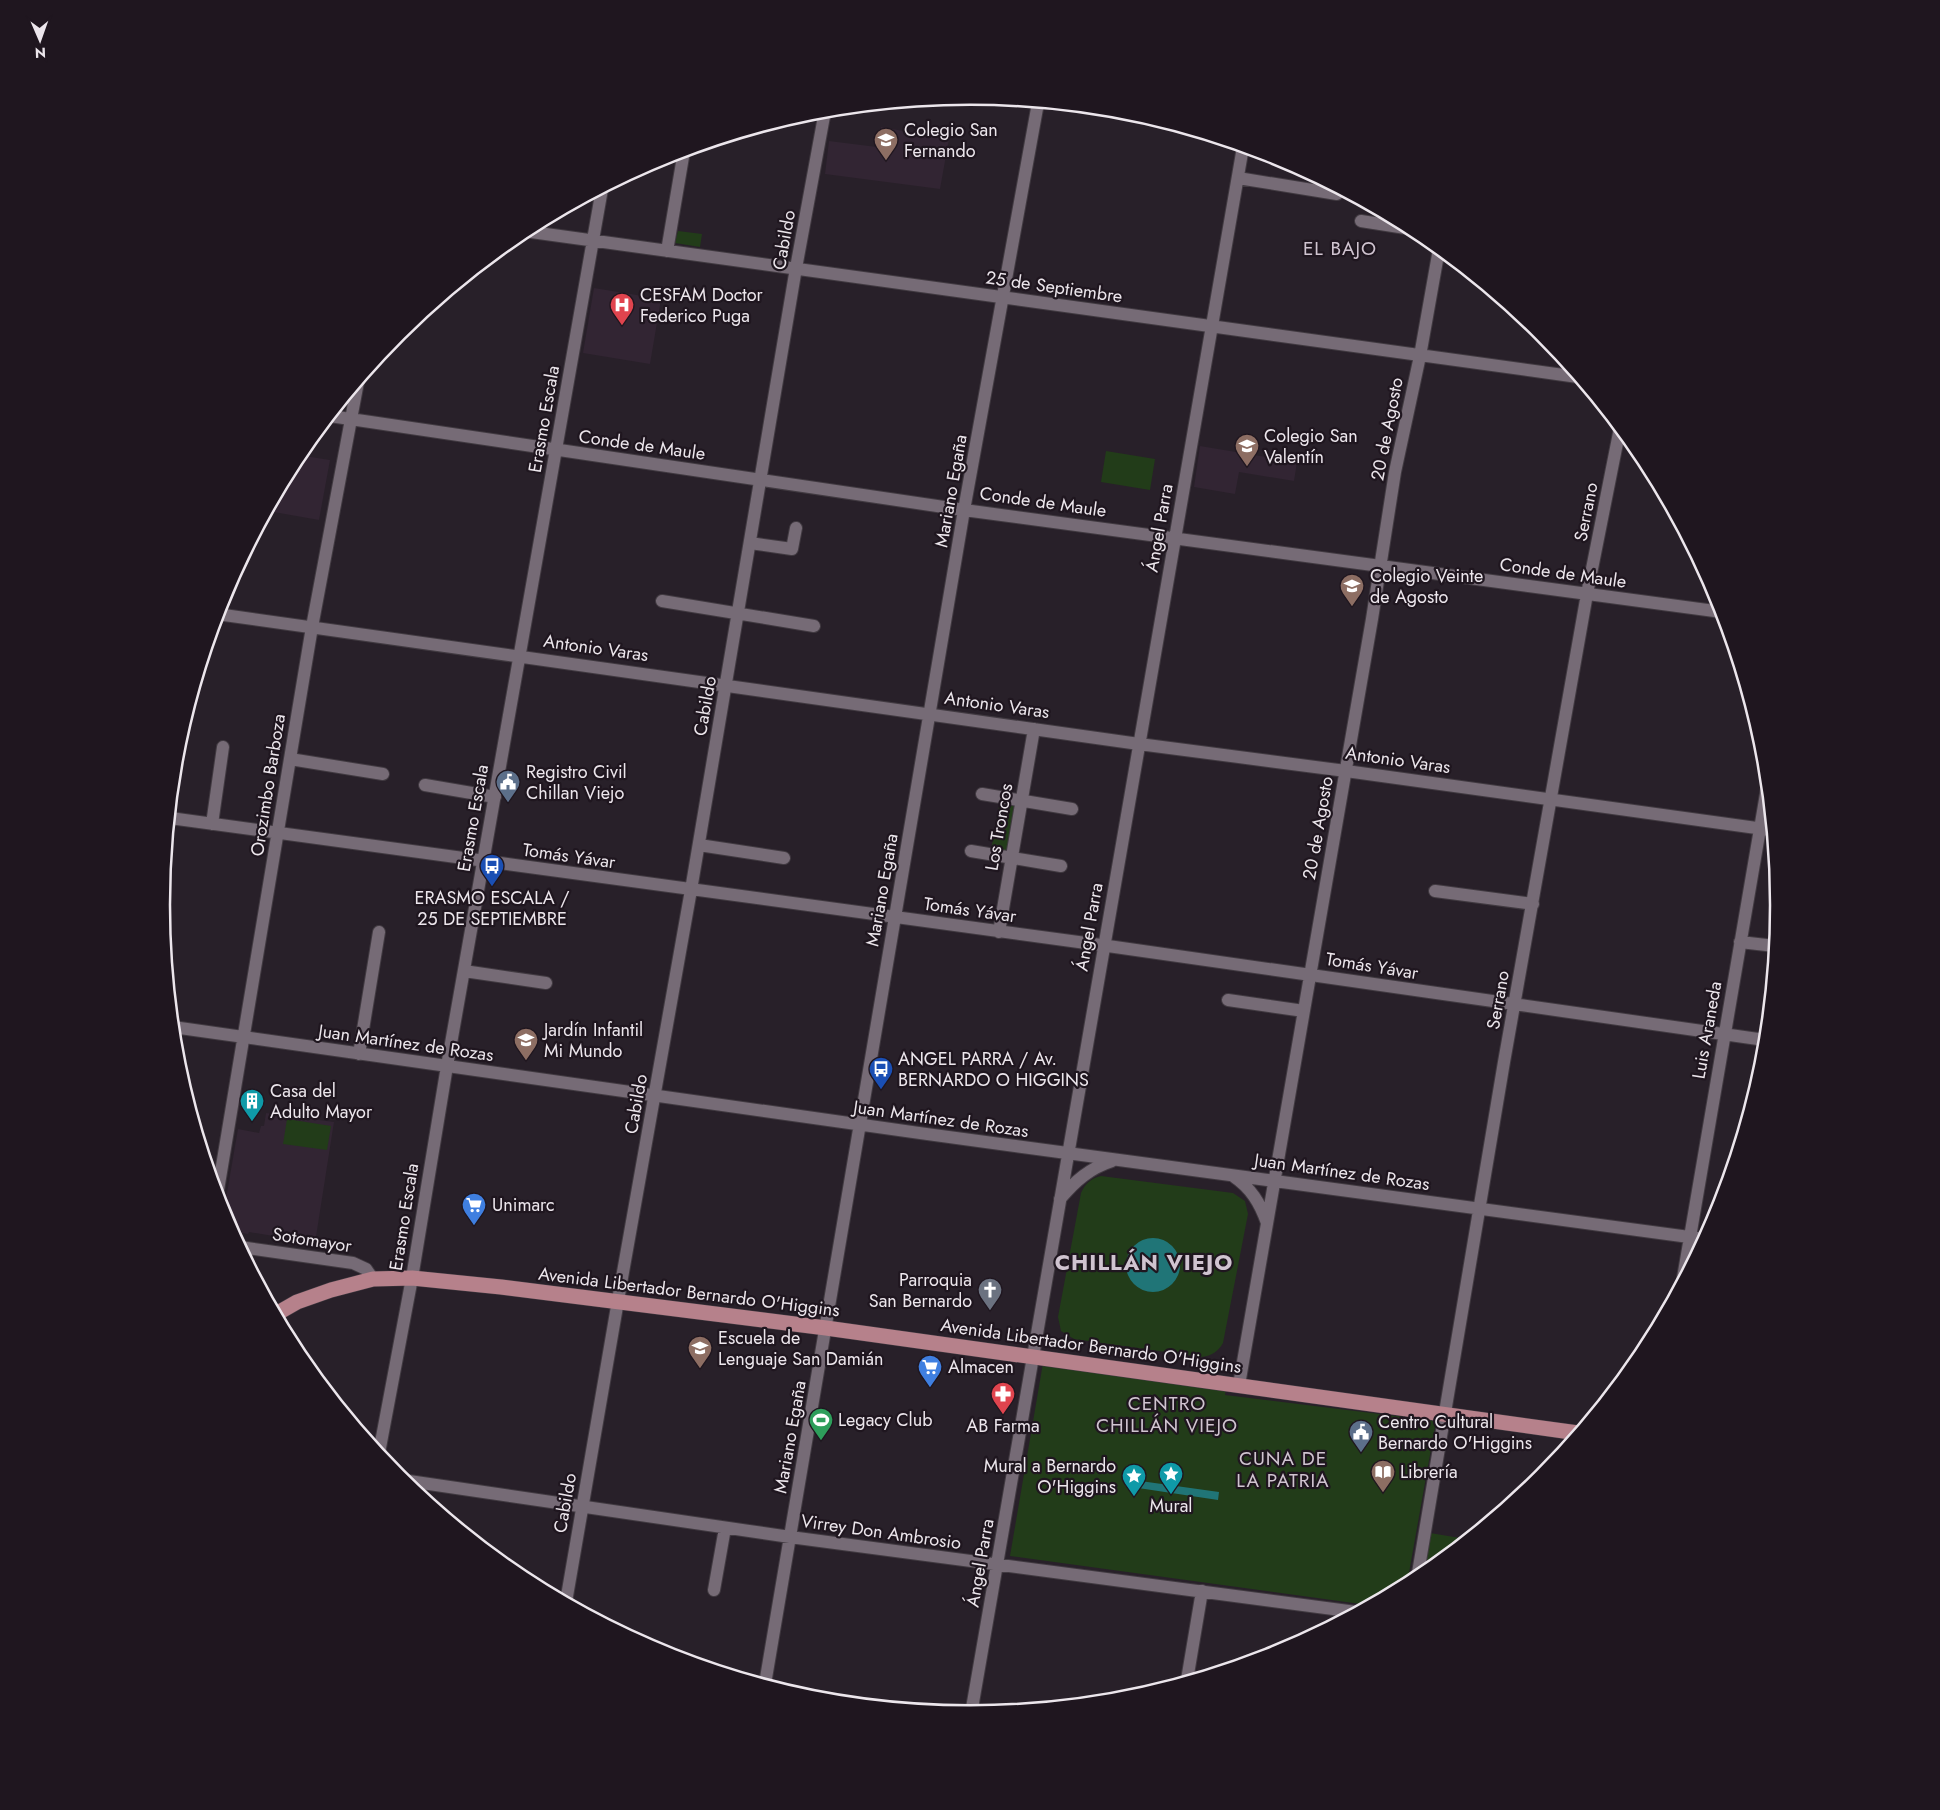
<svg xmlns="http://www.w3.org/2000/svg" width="1940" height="1810" viewBox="0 0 1940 1810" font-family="Jost,sans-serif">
  <rect width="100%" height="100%" fill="#282029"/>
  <path fill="#322533" d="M881,127L949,139L940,189L825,174L829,141L877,147Z
    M594,288L661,299L650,364L583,353Z
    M1200,446L1297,462L1294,481L1239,472L1235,494L1194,487Z
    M298,455L330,460L319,520L268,511Z
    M266,1113L334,1122L315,1243L249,1232L248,1234L242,1233V1231L231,1230L223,1216L238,1129L259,1133L261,1126H264Z"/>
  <path fill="#223c19" d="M678,231L702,234L700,247L675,243Z
    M1106,451L1155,459L1150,490L1101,482Z
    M1000,801L1016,803L1007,852L991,850Z
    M287,1119L331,1126L327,1150L283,1144Z
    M1101,1176L1233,1193L1245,1201L1248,1214L1223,1343C1218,1352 1211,1356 1201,1357L1074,1339L1061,1331L1058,1317L1081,1193C1085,1184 1091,1178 1101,1176Z
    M1043,1363L1226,1388L1225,1395L1436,1421L1407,1584L1368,1605L1010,1556Z
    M1430,1533L1466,1539L1433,1566L1430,1565L1429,1568L1424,1567Z"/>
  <path fill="#207577" d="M1126 1265a27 27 0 1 1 54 0a27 27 0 1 1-54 0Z
    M1126,1479L1219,1492L1218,1500L1125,1486Z"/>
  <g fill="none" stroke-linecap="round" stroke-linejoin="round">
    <defs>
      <path id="minor" d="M1238,178L1337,194
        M1361,221L1412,229
        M524,231L1578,377
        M667,251L684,151
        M330,416L964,510L1722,612
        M750,543L792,549L796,528
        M662,601L814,626
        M217,614L1139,744L1346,771L1771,830
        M290,759L383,774
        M425,785L495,797
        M982,794L1072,809
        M170,818C482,863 795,904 1108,946C1327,976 1546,1010 1765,1040
        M212,824L223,747
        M699,845L784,858
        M971,851L1061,866
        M1435,891L1533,904
        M999,932L1034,729
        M1740,942L1775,946
        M464,971L546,983
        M1228,1000L1304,1011
        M173,1027C683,1102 1193,1171 1704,1239
        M359,1054L379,932
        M1233,1176C1251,1188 1260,1203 1267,1223
        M217,1196L312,627L358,382
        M1060,1199C1075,1181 1090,1168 1112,1161
        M240,1247L353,1263L366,1269L373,1279
        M1683,1278L1767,788
        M1239,1385L1372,619L1395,472L1420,356L1439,249
        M379,1453L412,1278L447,1066L602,189
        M402,1480L790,1537L1356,1612
        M1417,1579L1504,1062L1587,594L1620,428
        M714,1590L725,1528
        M566,1602L620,1289L691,890L796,268L825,111
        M1187,1680L1202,1591
        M765,1684L964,510L1038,103
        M971,1714L1243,147"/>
      <path id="major" d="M276,1314L297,1302L331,1290L373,1279L412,1278L501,1287L826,1328L1578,1433"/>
    </defs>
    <use href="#minor" stroke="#413a41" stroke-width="14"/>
    <use href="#major" stroke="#413a41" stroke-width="16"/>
    <use href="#minor" stroke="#766b76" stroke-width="12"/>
    <use href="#major" stroke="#b6818b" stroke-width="15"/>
  </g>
  <defs>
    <symbol id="school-pin" viewBox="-11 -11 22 30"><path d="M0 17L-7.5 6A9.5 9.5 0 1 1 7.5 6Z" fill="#8d6e63" stroke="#1f161f"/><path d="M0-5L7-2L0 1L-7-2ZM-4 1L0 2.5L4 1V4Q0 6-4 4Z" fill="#fff"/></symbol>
    <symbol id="hospital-pin" viewBox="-11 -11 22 30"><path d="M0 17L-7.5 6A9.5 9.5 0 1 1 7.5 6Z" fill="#e0444e" stroke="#1f161f"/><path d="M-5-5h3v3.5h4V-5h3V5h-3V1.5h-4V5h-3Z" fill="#fff"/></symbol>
    <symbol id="civic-pin" viewBox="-11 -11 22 30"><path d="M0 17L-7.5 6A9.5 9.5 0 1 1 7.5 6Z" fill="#5c6f8a" stroke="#1f161f"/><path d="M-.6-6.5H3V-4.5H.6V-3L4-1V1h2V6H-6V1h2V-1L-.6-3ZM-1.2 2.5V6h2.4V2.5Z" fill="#fff"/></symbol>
    <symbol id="bus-pin" viewBox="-11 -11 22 30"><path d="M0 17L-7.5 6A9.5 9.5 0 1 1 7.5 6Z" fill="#1a4fb4" stroke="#1f161f"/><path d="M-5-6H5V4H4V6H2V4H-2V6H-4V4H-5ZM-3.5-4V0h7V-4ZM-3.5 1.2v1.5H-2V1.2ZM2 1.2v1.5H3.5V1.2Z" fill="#fff"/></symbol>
    <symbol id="building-pin" viewBox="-11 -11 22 30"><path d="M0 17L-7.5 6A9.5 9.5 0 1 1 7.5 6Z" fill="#0f9aa8" stroke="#1f161f"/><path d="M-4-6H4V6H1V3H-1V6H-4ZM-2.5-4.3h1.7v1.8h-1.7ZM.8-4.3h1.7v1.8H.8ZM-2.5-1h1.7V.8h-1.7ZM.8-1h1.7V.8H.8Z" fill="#fff"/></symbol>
    <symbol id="supermarket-pin" viewBox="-11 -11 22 30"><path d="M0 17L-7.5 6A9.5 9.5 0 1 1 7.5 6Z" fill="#3f7fe0" stroke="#1f161f"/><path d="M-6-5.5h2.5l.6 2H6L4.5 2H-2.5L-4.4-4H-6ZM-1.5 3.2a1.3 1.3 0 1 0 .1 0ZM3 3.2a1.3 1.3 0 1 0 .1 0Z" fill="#fff"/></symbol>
    <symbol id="church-pin" viewBox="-11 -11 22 30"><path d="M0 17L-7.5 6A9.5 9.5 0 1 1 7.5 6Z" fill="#6b7280" stroke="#1f161f"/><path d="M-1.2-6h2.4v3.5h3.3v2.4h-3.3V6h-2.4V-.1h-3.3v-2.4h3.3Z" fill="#fff"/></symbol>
    <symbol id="pharmacy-pin" viewBox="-11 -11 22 30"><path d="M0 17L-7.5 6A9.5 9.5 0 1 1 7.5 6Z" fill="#e0444e" stroke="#1f161f"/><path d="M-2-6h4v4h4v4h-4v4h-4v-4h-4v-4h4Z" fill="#fff"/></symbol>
    <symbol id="stadium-pin" viewBox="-11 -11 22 30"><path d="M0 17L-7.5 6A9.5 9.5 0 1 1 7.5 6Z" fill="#2e9e5b" stroke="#1f161f"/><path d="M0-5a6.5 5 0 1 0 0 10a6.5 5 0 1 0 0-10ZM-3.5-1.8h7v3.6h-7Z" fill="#fff"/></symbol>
    <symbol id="library-pin" viewBox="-11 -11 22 30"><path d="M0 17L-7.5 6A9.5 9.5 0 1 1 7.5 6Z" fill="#8d6e63" stroke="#1f161f"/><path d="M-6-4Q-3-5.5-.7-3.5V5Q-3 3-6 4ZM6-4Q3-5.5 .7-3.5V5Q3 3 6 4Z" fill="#fff"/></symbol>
    <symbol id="sight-pin" viewBox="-11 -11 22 30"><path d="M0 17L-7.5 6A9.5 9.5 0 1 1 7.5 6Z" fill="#0f9aa8" stroke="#1f161f"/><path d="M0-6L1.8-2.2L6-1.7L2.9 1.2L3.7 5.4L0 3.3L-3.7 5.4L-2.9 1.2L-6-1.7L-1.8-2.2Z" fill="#fff"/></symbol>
  </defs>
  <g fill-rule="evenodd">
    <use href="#school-pin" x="872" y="126" width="28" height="38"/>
    <use href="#hospital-pin" x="608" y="291" width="28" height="38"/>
    <use href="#school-pin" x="1233" y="432" width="28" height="38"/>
    <use href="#school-pin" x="1338" y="572" width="28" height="38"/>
    <use href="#civic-pin" x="494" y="768" width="28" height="38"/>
    <use href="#bus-pin" x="478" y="852" width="28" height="38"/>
    <use href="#school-pin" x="512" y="1026" width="28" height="38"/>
    <use href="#bus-pin" x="867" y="1055" width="28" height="38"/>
    <use href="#building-pin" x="238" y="1087" width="28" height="38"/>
    <use href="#supermarket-pin" x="460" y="1191" width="28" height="38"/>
    <use href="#church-pin" x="976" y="1276" width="28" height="38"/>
    <use href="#school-pin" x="686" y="1334" width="28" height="38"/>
    <use href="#supermarket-pin" x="916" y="1353" width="28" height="38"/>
    <use href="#pharmacy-pin" x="989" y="1380" width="28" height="38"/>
    <use href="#stadium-pin" x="807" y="1406" width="28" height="38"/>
    <use href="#civic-pin" x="1347" y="1418" width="28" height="38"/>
    <use href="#library-pin" x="1369" y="1458" width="28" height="38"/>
    <use href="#sight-pin" x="1157" y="1460" width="28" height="38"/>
    <use href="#sight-pin" x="1120" y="1462" width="28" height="38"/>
  </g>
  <g text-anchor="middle" stroke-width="4.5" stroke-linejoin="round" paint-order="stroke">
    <g font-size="18" fill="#ece6ec" stroke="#1f161f" text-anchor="start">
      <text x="904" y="136">Colegio San<tspan x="904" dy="21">Fernando</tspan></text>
      <text x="640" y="301">CESFAM Doctor<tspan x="640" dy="21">Federico Puga</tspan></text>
      <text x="1264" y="442">Colegio San<tspan x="1264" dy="21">Valentín</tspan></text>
      <text x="1370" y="582">Colegio Veinte<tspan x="1370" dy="21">de Agosto</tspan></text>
      <text x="526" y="778">Registro Civil<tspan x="526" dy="21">Chillan Viejo</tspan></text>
      <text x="492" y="904" text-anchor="middle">ERASMO ESCALA /<tspan x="492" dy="21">25 DE SEPTIEMBRE</tspan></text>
      <text x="544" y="1036">Jardín Infantil<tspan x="544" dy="21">Mi Mundo</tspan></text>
      <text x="898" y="1065">ANGEL PARRA / Av.<tspan x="898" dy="21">BERNARDO O HIGGINS</tspan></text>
      <text x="270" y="1097">Casa del<tspan x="270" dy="21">Adulto Mayor</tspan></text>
      <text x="492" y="1211">Unimarc</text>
      <text x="972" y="1286" text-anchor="end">Parroquia<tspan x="972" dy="21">San Bernardo</tspan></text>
      <text x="718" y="1344">Escuela de<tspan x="718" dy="21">Lenguaje San Damián</tspan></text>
      <text x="948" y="1373">Almacen</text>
      <text x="838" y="1426">Legacy Club</text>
      <text x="1378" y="1428">Centro Cultural<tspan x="1378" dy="21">Bernardo O'Higgins</tspan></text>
      <text x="1003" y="1432" text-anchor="middle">AB Farma</text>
      <text x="1116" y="1472" text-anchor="end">Mural a Bernardo<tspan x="1116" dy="21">O'Higgins</tspan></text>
      <text x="1400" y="1478">Librería</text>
      <text x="1171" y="1512" text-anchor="middle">Mural</text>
    </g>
    <g font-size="18" fill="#ece6ec" stroke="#1f161f">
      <text transform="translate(784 240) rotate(-80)" y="6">Cabildo</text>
      <text transform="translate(1054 287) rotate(8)" y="6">25 de Septiembre</text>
      <text transform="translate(544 419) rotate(-80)" y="6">Erasmo Escala</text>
      <text transform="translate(1387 429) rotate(-79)" y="6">20 de Agosto</text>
      <text transform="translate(642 445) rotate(8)" y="6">Conde de Maule</text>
      <text transform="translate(951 491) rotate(-80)" y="6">Mariano Egaña</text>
      <text transform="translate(1043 502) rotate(8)" y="6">Conde de Maule</text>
      <text transform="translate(1586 512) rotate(-79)" y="6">Serrano</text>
      <text transform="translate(1159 528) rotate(-80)" y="6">Ángel Parra</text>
      <text transform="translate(1563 573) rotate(8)" y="6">Conde de Maule</text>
      <text transform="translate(596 648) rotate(8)" y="6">Antonio Varas</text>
      <text transform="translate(997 705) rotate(8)" y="6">Antonio Varas</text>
      <text transform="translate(705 706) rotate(-80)" y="6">Cabildo</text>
      <text transform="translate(1398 760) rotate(8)" y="6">Antonio Varas</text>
      <text transform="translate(268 785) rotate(-81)" y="6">Orozimbo Barboza</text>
      <text transform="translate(473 818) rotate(-80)" y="6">Erasmo Escala</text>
      <text transform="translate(999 827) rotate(-80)" y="6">Los Troncos</text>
      <text transform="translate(1318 828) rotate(-80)" y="6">20 de Agosto</text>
      <text transform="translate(569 856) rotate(8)" y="6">Tomás Yávar</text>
      <text transform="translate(882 890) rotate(-80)" y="6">Mariano Egaña</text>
      <text transform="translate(970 910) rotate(8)" y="6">Tomás Yávar</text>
      <text transform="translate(1089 927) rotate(-80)" y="6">Ángel Parra</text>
      <text transform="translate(1372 966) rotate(9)" y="6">Tomás Yávar</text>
      <text transform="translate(1498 1000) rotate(-80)" y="6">Serrano</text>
      <text transform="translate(1707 1030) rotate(-80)" y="6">Luis Araneda</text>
      <text transform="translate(406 1043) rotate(8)" y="6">Juan Martínez de Rozas</text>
      <text transform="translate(636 1104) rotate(-80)" y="6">Cabildo</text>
      <text transform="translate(941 1119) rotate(8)" y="6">Juan Martínez de Rozas</text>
      <text transform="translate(1342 1172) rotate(8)" y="6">Juan Martínez de Rozas</text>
      <text transform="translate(404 1217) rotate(-81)" y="6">Erasmo Escala</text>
      <text transform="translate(312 1240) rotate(9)" y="6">Sotomayor</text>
      <text transform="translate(689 1292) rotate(7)" y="6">Avenida Libertador Bernardo O'Higgins</text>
      <text transform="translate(1091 1346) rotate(8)" y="6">Avenida Libertador Bernardo O'Higgins</text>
      <text transform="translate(790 1437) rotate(-80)" y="6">Mariano Egaña</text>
      <text transform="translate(565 1503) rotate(-80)" y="6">Cabildo</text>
      <text transform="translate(881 1532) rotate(8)" y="6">Virrey Don Ambrosio</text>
      <text transform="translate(980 1563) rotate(-80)" y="6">Ángel Parra</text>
    </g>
    <g font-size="19" letter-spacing="1" fill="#d0c4d0" stroke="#1f161f">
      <text x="1340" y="255">EL BAJO</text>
      <text x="1167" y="1410">CENTRO<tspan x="1167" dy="22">CHILLÁN VIEJO</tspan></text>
      <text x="1283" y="1465">CUNA DE<tspan x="1283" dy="22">LA PATRIA</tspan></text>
    </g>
    <g font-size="22" font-weight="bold" letter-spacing="1" fill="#d0c4d0" stroke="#1f161f">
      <text x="1144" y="1270">CHILLÁN VIEJO</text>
    </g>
  </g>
  <path d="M0 0H1940V1810H0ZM170 905a800 800 0 1 1 1600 0a800 800 0 1 1-1600 0Z" fill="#1f161f" fill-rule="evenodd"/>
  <path fill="none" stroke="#ece6ec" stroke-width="2.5" d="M170 905a800 800 0 1 1 1600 0a800 800 0 1 1-1600 0Z"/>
  <g transform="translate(40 40) rotate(178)" stroke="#1f161f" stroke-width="4" paint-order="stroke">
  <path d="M0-4L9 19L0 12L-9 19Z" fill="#ece6ec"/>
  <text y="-8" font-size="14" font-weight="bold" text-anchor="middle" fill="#ece6ec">N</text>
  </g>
</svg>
